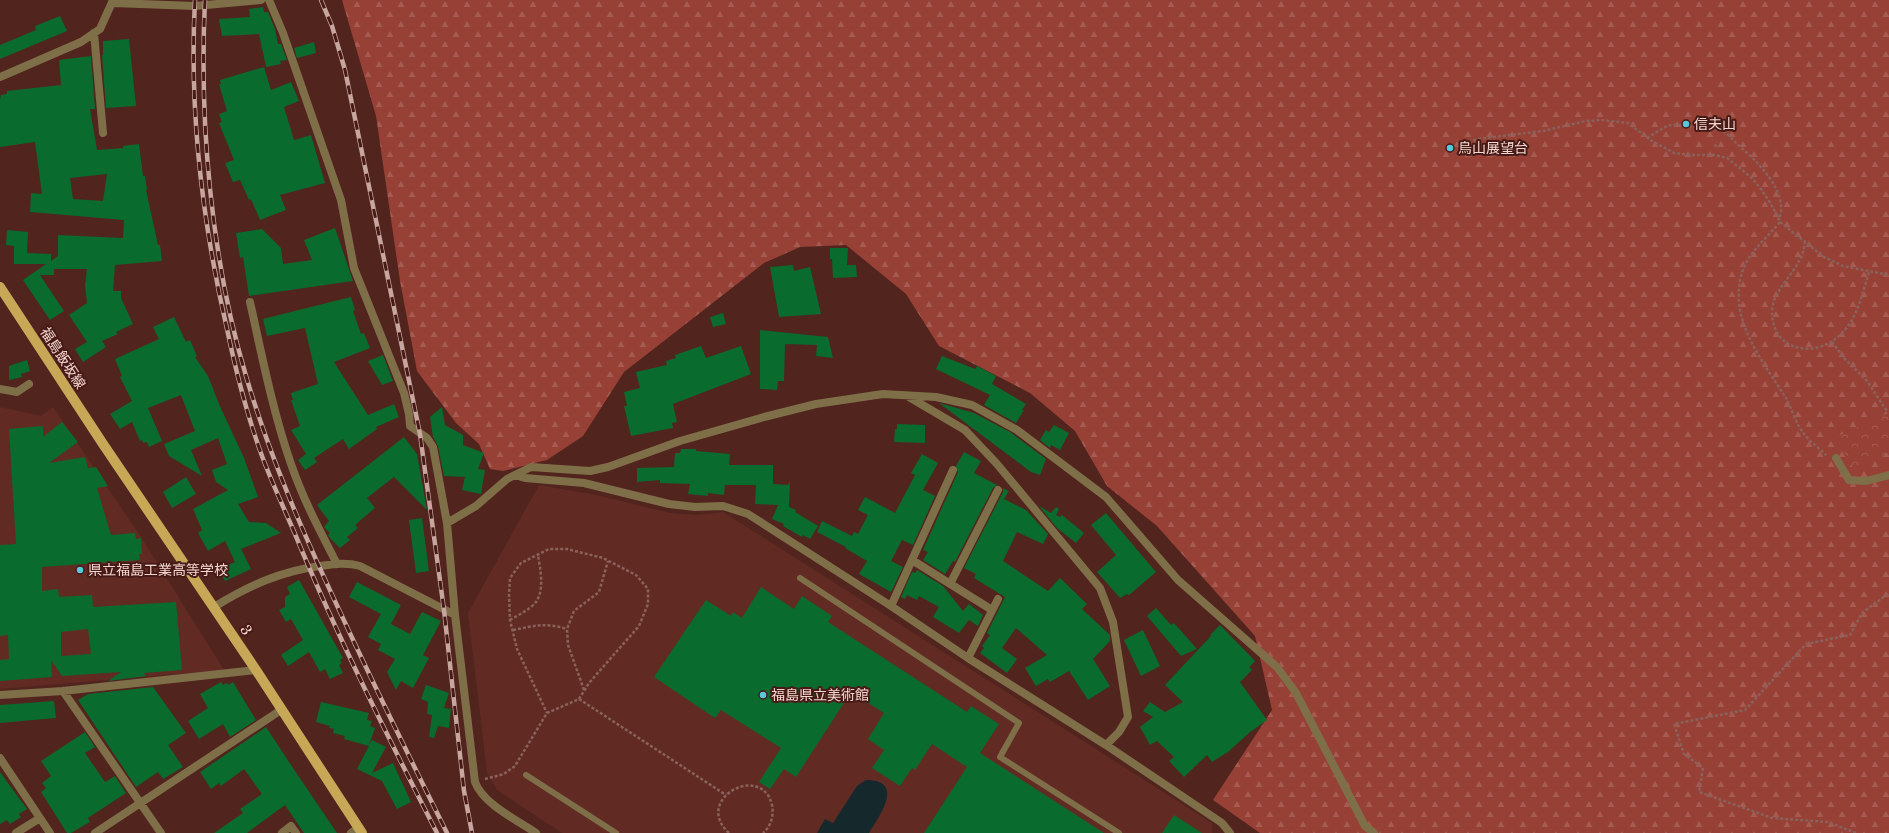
<svg xmlns="http://www.w3.org/2000/svg" width="1889" height="833" viewBox="0 0 1889 833" font-family="'Libre Baskerville','Noto Sans JP',serif">
  <defs>
    <pattern id="forest-firs" width="22" height="20" patternUnits="userSpaceOnUse"><rect width="22" height="20" fill="#964036"/><path d="M5 1l3.5 6h-7zM16 11l3.5 6h-7z" fill="#a55b52"/></pattern>
    <pattern id="park-crowns" width="20" height="18" patternUnits="userSpaceOnUse"><rect width="20" height="18" fill="#964036"/><path d="M2 6a3 3 0 1 1 6 0M12 15a3 3 0 1 1 6 0" fill="none" stroke="#a55b52"/></pattern>
  </defs>
  <rect width="100%" height="100%" fill="#52241e"/>
  <path fill="#612b24" d="M0,407L41,416L53,407L141,537L224,670L0,689Z
    M539,485L596,495L670,513L697,515L723,512L1212,823V833H562L497,790L487,772L468,613Z"/>
  <path fill="url(#forest-firs)" d="M342,0H1889V833H1260L1213,800L1272,710L1255,636L1157,526L1107,486L1075,431L1030,393L939,346L906,294L846,245L800,247L764,263L624,372L583,436L547,460L503,471L490,469L479,444L456,423L417,371L400,281L376,116Z"/>
  <path fill="url(#park-crowns)" d="M1889,413V452L1854,470L1836,437Z"/>
  <path fill="#15282b" d="M866,780C906,780 879,817 869,833H817L825,819L833,823L857,786Z"/>
  <path fill="#096b2e" fill-rule="evenodd" d="M263,7L264,12H268L275,29L278,44H281L287,60L280,61L281,64L266,67L259,34L222,36L219,19L250,17L249,9Z
    M60,16L67,31L0,59V45L36,30L35,26Z
    M129,39L136,106L106,108L102,55H103V41Z
    M314,42L316,53L297,58L294,48Z
    M91,56L95,109H90L97,150L123,148V146L139,144L143,176H145L147,190H146L158,245H160L162,261L115,265L113,291H121V298L133,324L116,332L118,334L102,341L106,347L83,362L75,349L87,342L69,315L87,303L85,285L87,269H54V275H40L64,311L50,320L23,280L46,264H14V246L6,245L7,230L28,232L27,253L51,254V261L58,256V235L123,238L124,220L30,212L31,193L42,194L35,142L0,147V99L1,95L7,94V91L61,85L59,60ZM107,174L103,201L73,199L70,178Z
    M264,67L271,90L291,82L299,101L284,107L294,140L311,135L325,183L280,195L286,210L260,220L251,199L249,200L240,180L233,182L225,163L234,160L219,123L222,122L219,114L227,111L219,84H221L220,80Z
    M335,228L353,281L249,296L243,257L240,258L236,233L262,229L281,248L283,264L312,260L304,240Z
    M830,248H848L847,265H856L857,277L833,278L832,259H830Z
    M793,265L794,271L810,267L821,314L779,317L770,267Z
    M351,297L355,310L353,311L361,334L364,333L370,348L334,362L368,415L394,404L399,417L376,427L377,429L349,449L343,439L314,458L317,462L305,470L298,460L306,454L291,430L300,426L291,400H293L291,393L318,384L305,328L267,336L263,319Z
    M723,313L726,324L713,327L710,317Z
    M174,317L186,342L190,340L197,356L195,357L208,376L219,404L244,458L258,497L238,504L249,522L266,523L281,533L241,549L251,569L225,581L219,569L235,562L225,541L208,551L198,533L202,530L193,509L228,490L216,482L212,470L227,464L218,438L191,450L202,476L169,456L164,444L195,431L181,395L148,408L162,441L149,447L147,442L143,443L142,440L140,441L132,422L120,429L110,414L132,401L120,377L122,376L115,359L159,339L153,327Z
    M760,330L828,337L833,358L816,356L817,345L785,344L784,381H778L777,390L760,389Z
    M701,346L706,358L741,346L751,374L673,404L677,422L672,423L673,428L631,436L624,406H627L624,392L640,388L636,372L667,365L666,361L676,358L675,355Z
    M383,355L393,381L382,385L368,361Z
    M942,356L975,369L977,366L996,376L992,384L1026,404L1022,410H1024L1016,423L984,405L990,395L936,369Z
    M27,360L30,371L21,374L22,377L9,380V366Z
    M939,403L974,413L1010,432L1046,459L1040,475L1031,472Z
    M442,407L445,425L463,435V445L484,453L478,469L485,470L481,494L462,490L465,477L444,476L438,446L433,437L430,417Z
    M62,422L78,442L49,463L85,457L88,468L96,467L108,486L97,488L111,535L135,533L136,539L141,538L142,554H139L140,560L42,567V591L58,589L59,597L92,595L93,607L176,602L182,670L144,673L146,676L108,681L121,672L62,676L51,660L52,677L0,681V660L9,659L8,635L0,636V545L16,544L9,429L43,426V437ZM88,629L91,654L61,656V632Z
    M897,424L925,425V443L894,442L895,429H897Z
    M1054,425L1069,433L1060,450L1051,445L1050,448L1040,440L1046,430L1049,432Z
    M404,437L417,454L427,510L394,477L367,498L375,508L355,525L358,528L347,537L350,540L340,548L330,538L328,535L330,533L324,527L329,521L317,505Z
    M681,449H696V451L730,454L729,465H773V484L788,485L790,481L789,507L796,510L795,512L818,526L810,539L803,535L802,537L783,526L784,524L772,519L778,505L755,504L756,485H725L724,495L708,493V496L688,494L690,484L660,483V480L637,482V468L674,467L675,453H680Z
    M964,452L981,461L974,473L997,485L993,488L955,562L953,561L945,574L923,560L928,552L923,550L958,472L956,466Z
    M922,454L938,463L923,490L935,496L913,545L902,540L891,561L903,567L891,592L859,574L867,561L845,548L846,547L817,532L822,521L852,536L854,532L858,534L868,515L858,510L865,497L895,513L915,475L911,473Z
    M186,477L196,494L172,508L163,492Z
    M1003,488L1009,491L1004,499L1026,510L1048,534L1043,544L1017,532L1003,561L1048,591L1060,578L1087,604L1082,609L1110,635V641L1093,659L1110,686L1088,700L1069,671L1050,682L1048,679L1036,686L1025,668L1047,655L1016,628L1002,648L1017,659L1007,673L980,653L984,648L982,646L990,635L987,633L1005,597L974,578L976,574L964,568L1003,492Z
    M1039,506L1051,513L1056,507L1059,509L1056,515L1060,517L1062,515L1084,533L1076,543L1057,528Z
    M1106,513L1156,572L1129,595L1127,594L1120,598L1097,572L1116,555L1091,525Z
    M422,518L429,571L416,573L409,520Z
    M917,570L943,586L963,611L969,604L983,615L978,626L969,620L959,633L933,617L939,607L919,596L917,600L907,595L905,599L901,597L912,572L915,573Z
    M299,580L343,658L340,660L342,663L339,665L343,673L330,679L325,669L320,672L309,652L288,666L281,655L303,640L291,619L286,622L279,610L285,607V597L290,594L287,587Z
    M357,582L401,605L391,624L410,634L422,612L441,621L423,655L429,658L413,688L401,681L396,690L387,672L395,659L378,650L381,644L368,637L381,614L349,597Z
    M761,587L794,609L802,596L832,616L828,622L967,712L971,706L999,724L980,753L1104,833H924L967,767L932,744L915,770L912,768L900,786L872,768L884,750L868,739L884,713L851,692L796,777L784,769L770,789L759,782L781,748L721,710L715,718L654,677L706,600L731,616L733,612L742,618Z
    M1156,608L1171,625L1174,623L1197,649L1181,656L1147,616Z
    M1220,625L1255,661L1249,667L1252,670L1240,682L1267,720L1249,733L1228,752L1212,762L1207,755L1184,777L1169,761L1174,757L1157,741L1150,745L1140,727L1153,717L1143,711L1150,702L1165,712L1183,702L1165,685L1211,636L1210,635Z
    M1143,630L1160,666L1141,676L1124,640Z
    M221,682L223,685L227,683L228,685L233,682L256,720L230,737L223,724L199,739L188,721L208,708L200,694Z
    M426,685L449,693L444,708L451,709L449,728L438,726L434,738L429,737L432,715L427,714L428,702L421,699Z
    M153,687L186,733L168,745L183,767L163,779L158,772L136,787L78,700L88,694Z
    M54,701L56,718L0,723V705Z
    M321,702L369,713L367,720L372,721L370,726L375,728L369,745L372,740L386,747L372,773L393,763L411,802L397,809L382,781L357,769L369,746L344,739L345,736L333,733L334,729L329,728L330,726L316,722Z
    M266,727L291,765L337,833H304L285,805L247,833H214L243,813L240,809L262,794L244,769L221,786L219,783L211,789L200,772Z
    M85,732L95,747L85,753L105,782L115,776L126,793L88,818L90,822L71,833H67L41,792L46,788L42,783L51,776L41,761Z
    M0,772L27,809L19,814L21,817L10,824L7,820L0,824Z
    M1174,815L1202,833H1162Z"/>
  <g fill="none" stroke-linecap="round" stroke-linejoin="round">
    <path stroke="#8a615b" stroke-width="2.5" stroke-dasharray="3 2" stroke-linecap="butt" d="M1723,131L1724,126
      M1647,138C1654,134 1664,126 1672,125C1675,124 1716,129 1720,130C1727,132 1732,139 1737,144C1756,160 1790,192 1779,220
      M1459,145L1478,139L1543,131L1586,121L1601,120L1628,123L1652,141L1674,153L1690,155H1715L1727,158L1752,178L1761,189L1771,204L1780,222C1765,240 1747,253 1741,276C1729,321 1764,363 1786,398C1792,409 1796,424 1804,434C1809,441 1819,448 1826,455
      M1715,147L1717,142
      M1780,222L1824,257L1843,266L1889,275
      M1805,241C1804,248 1803,255 1799,261C1790,279 1771,293 1772,314C1774,354 1819,358 1842,333C1858,317 1862,294 1869,272
      M1832,342L1844,358L1867,381L1887,411
      M510,620C518,615 531,609 536,602C545,589 540,568 538,555
      M513,630C534,626 545,622 567,629
      M584,690L568,645L567,629L574,611L599,592L608,561
      M579,699L726,795
      M485,779L504,774L515,766L547,713L579,699L589,683L639,626L648,604V589L636,575L603,558L567,549H549L521,563L510,578L509,594L510,620L517,649L547,713
      M729,833C692,799 762,762 772,805C774,816 771,826 763,833
      M1856,833L1828,822L1772,818L1699,792L1703,768L1684,754L1674,724L1745,710L1806,644L1850,635L1862,613L1889,593"/>
    <path stroke="#7e6f49" stroke-width="6" d="M800,578L1019,723L1000,757L1119,833
      M526,775L616,833"/>
    <path stroke="#7e6f49" stroke-width="8" d="M269,0L283,33L341,200L354,268L404,393L409,414L410,426L427,438L433,447L447,523L455,615L475,782C483,804 517,820 536,833
      M113,3L195,6L261,0
      M94,33L103,133
      M0,77L81,42L100,29L113,0
      M250,302C262,356 273,412 291,464C303,499 320,531 337,564
      M0,389L17,392L29,384
      M909,397L965,430L997,464L1100,588L1113,622L1128,717L1119,732L1106,745
      M1836,458L1849,480L1866,481L1889,475
      M515,475L525,478L584,483L669,504L695,507L723,506L748,514L891,606L968,658L1106,745L1222,823L1230,833
      M447,523L476,506L507,479L531,467L590,471L608,467L680,441L764,417L816,404L883,394L936,397L972,405L1017,430L1106,497L1178,580L1277,667L1296,693L1365,826L1374,833
      M912,560L992,610
      M950,584L998,490
      M891,606L953,470
      M214,607C248,586 281,571 320,566C334,564 346,562 360,566L455,615
      M968,658L998,599
      M63,691L161,833
      M0,695L63,691L256,670
      M0,758L50,833
      M16,833L40,818
      M95,833L281,710
      M282,833L291,826L296,833
      M351,833L358,828"/>
    <path stroke="#c7a857" stroke-width="10" d="M0,287L103,444L256,670L362,833"/>
    <defs>
      <path id="rail" d="M195,0C189,110 202,221 227,329C236,372 247,415 262,456C272,483 284,508 295,534C337,636 387,735 437,833
        M205,0C199,122 211,259 246,376C270,458 305,537 341,614C375,688 411,760 447,833
        M321,0L332,26L345,70L420,434L444,610L464,791L472,833"/>
    </defs>
    <use href="#rail" stroke="#c8a6a0" stroke-width="4.5"/>
    <use href="#rail" stroke="#471a15" stroke-width="3" stroke-dasharray="9" stroke-linecap="butt"/>
  </g>
  <g fill="#54cadd" stroke="#471a15" stroke-width="1.5">
    <circle cx="1686" cy="124" r="4"/>
    <circle cx="1450" cy="148" r="4"/>
    <circle cx="80" cy="570" r="4"/>
    <circle cx="763" cy="695" r="4"/>
  </g>
  <g text-anchor="middle" stroke-width="4" stroke-linejoin="round" paint-order="stroke">
    <g font-size="14" fill="#f5d7d1" stroke="#471a15" text-anchor="start">
      <text x="1694" y="129">信夫山</text>
      <text x="1458" y="153">烏山展望台</text>
      <text x="88" y="575">県立福島工業高等学校</text>
      <text x="771" y="700">福島県立美術館</text>
    </g>
    <g font-size="14" fill="#f5d7d1" stroke="#471a15">
      <text transform="translate(63 358) rotate(57)" y="5">福島飯坂線</text>
      <text transform="translate(246 630) rotate(56)" y="5">3</text>
    </g>
  </g>
</svg>
